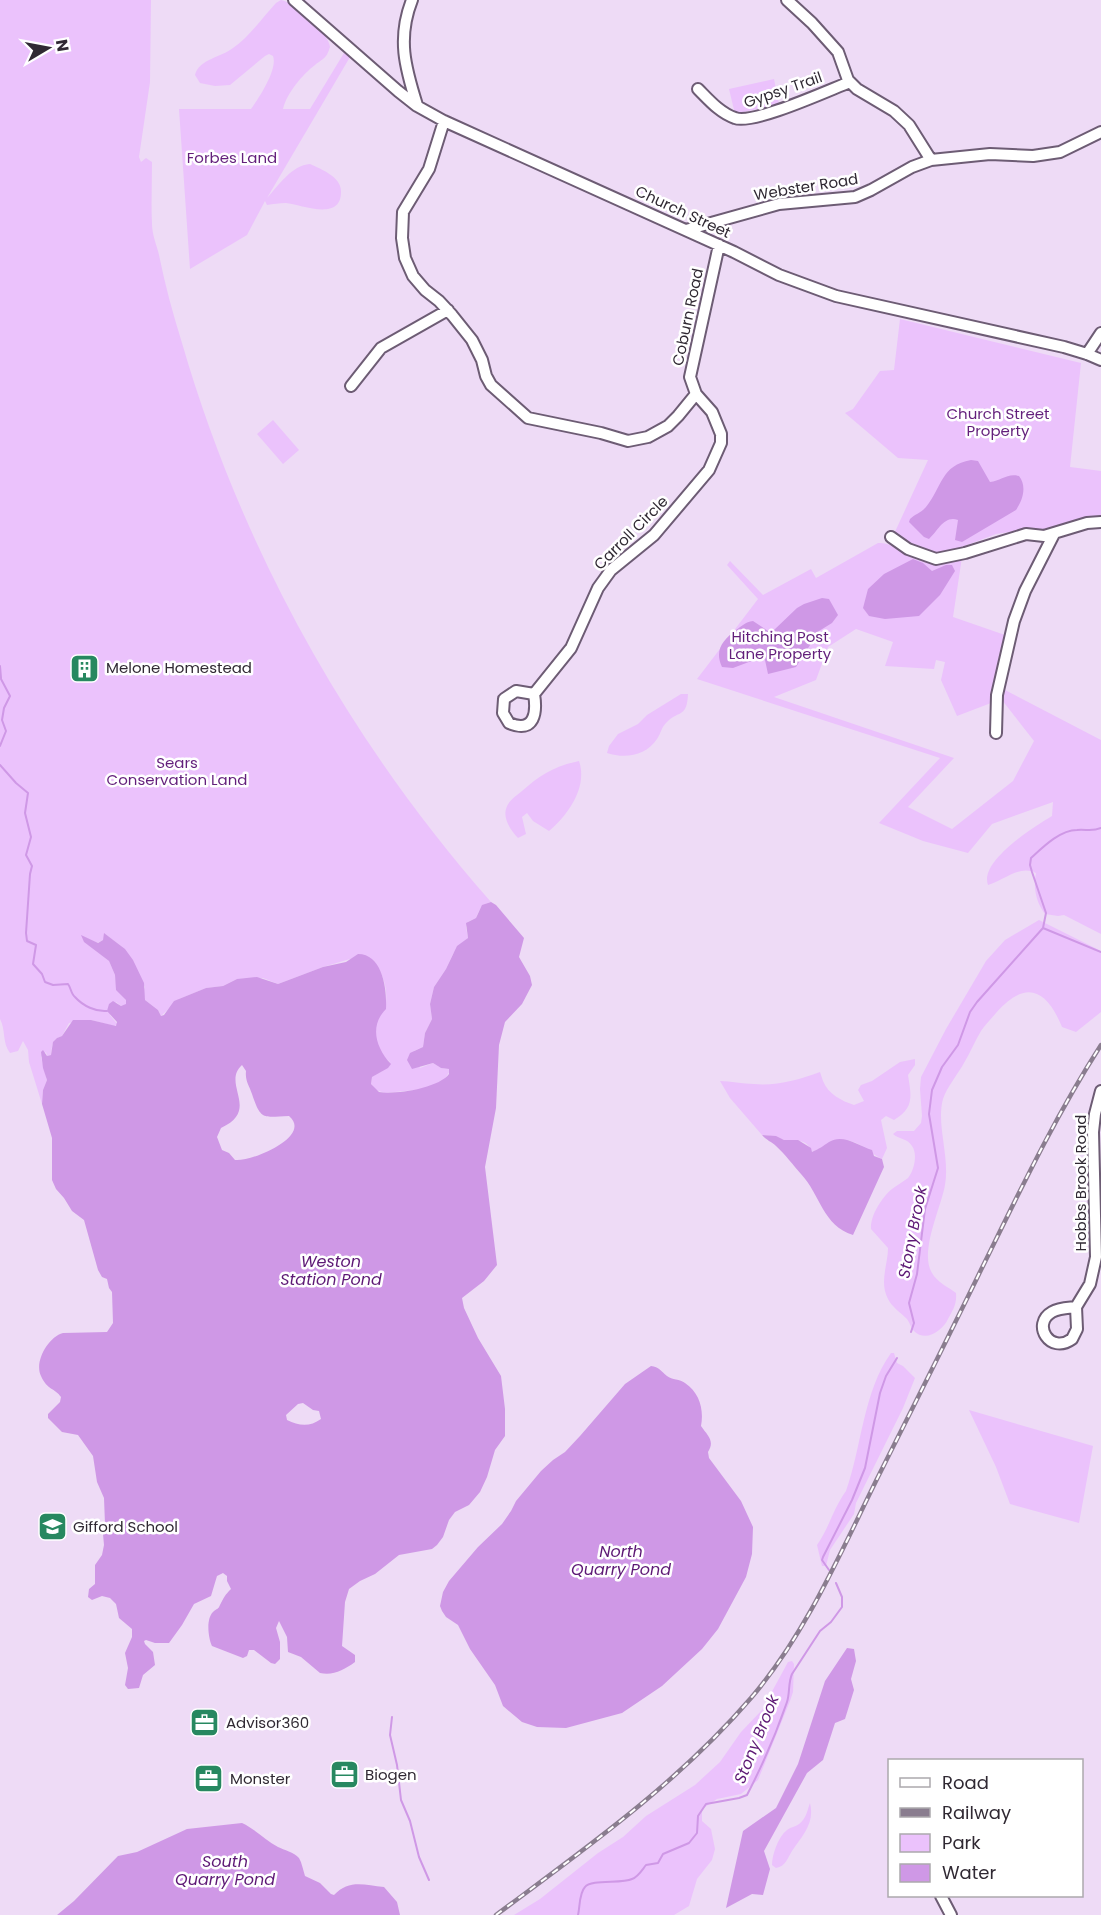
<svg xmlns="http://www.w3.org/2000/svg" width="1101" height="1915" viewBox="0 0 1101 1915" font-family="Poppins,sans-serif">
  <rect width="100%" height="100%" fill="#eedbf6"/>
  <path fill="#ebc2fc" d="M0,0H151L150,82L139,157L141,162L146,158L152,162C152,183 151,204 152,224C152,235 157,246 159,255C165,285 173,314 182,343C242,550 349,741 491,902C482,904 479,910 476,918L468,922L466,927L468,938L453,954L446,969L434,987L430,1004L432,1019L425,1033L423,1047L414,1051L420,1068L433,1063L441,1068L449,1069L450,1071L444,1080L425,1089L385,1093L376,1090L371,1084L372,1077L382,1071L390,1062C378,1053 371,1033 377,1018C379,1015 382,1014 383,1011C391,995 383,973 374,961L350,959L323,967L278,984L263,978L237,979L223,986L206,988L179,999L161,1016L158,1010L145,1000L143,992L145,987L121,946L105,934L103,940L97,943L82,936L85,942L109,961L115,975L117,990L126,1000V1005L121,1006L116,1002L110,1015L118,1025L114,1026L91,1020L69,1023L62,1036C52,1039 52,1046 51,1055L47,1056L46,1052L41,1057L47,1080L43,1090L42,1104L29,1062L28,1050L23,1041L18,1051L10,1053C2,1043 6,1030 0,1019Z
    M281,0C295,3 329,33 330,47C326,59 325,57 315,65C302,75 287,93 283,109H310L344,53L350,57L267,198C278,186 292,165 310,164C321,169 341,177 341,191C342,223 300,204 286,203C279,203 273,204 267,205L265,201L247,235L190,269L179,109H251C259,98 278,69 273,56L269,54L265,56L230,85L215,86L200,83L195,75C199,59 222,57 233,48C249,37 263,17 276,3Z
    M774,79L779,104L735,114L729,89Z
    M900,319L1081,363L1070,467L1101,471V517L1053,529H1029L996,534L954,550L937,553L914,549L894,534L928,460L898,458L845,413L853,409L880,371L894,370Z
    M273,420L299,450L283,464L257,434Z
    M878,543C893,542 901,554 913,558C930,565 945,560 962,557L953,617L1005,635L991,703L957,716L941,680L945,662L936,660L934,669L885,666L893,642L856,629L828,647L816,680L774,697L954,758L908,807L952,829L1013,781L1034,741L1002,700L1005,690L1101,740V934L1064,915L1058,916L1045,914C1036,902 1033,888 1036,873C1020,864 1003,881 988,885C979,861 1034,827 1052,816L1053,802L992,824L968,853L923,841L879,823L940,758L697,679L758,599L727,565L730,561L763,595L811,569L816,578Z
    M681,694H688C687,718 679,710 667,722C662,726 661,733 657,739C646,756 625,759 607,753L609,746L618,734L638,724L647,715Z
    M579,761C588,787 568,815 549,831L533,821L527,813L522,817L526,834L518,838C511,831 503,819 506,809C508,801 516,796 522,791C540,775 555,766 579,761Z
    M1039,920L1101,951V1012L1076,1032L1062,1027C1046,988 1025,980 996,1013C991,1019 985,1025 981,1031C975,1041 970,1053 964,1063C958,1074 947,1087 943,1099C936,1125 950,1156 945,1185C941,1208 919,1252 932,1273C937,1282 948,1287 956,1293C957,1304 953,1310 948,1319C943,1330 926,1343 914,1331C911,1328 910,1323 907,1319C901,1313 891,1306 888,1299C879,1282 888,1265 888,1248L871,1229C870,1216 882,1197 892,1189C897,1185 903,1182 908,1178C914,1171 918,1154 912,1146C907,1138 900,1140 893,1134L897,1131H914L921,1123L922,1116L920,1089L921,1077L946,1029L986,961L1005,940Z
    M915,1059V1065L908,1075C911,1095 915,1108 894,1120L886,1116L881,1120L887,1148L882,1159C875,1156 872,1152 866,1148C839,1133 837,1141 812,1152C805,1135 794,1144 781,1139C774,1137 770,1135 762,1135L730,1098L720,1081C731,1081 742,1084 754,1084C776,1086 799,1080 820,1072C821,1075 822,1078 823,1081C828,1094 842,1101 854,1105L864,1101L858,1090L861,1085L872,1081L900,1062Z
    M891,1353H894L897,1363L903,1366L915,1378L903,1408L856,1503L854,1514L830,1550L826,1566H822L817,1545C829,1528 834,1507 846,1491C862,1446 863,1392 891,1353Z
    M969,1410L1093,1446L1079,1523L1010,1504L996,1467Z
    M792,1661L794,1664L793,1692L790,1701L758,1780L741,1794L717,1799L702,1809V1821L711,1829L715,1849L712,1860L697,1879L689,1906L674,1915H514L540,1899L598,1853L623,1837L646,1816L695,1785L720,1762L741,1732L762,1710L788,1662Z
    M810,1803C815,1823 803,1835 792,1851C787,1859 786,1866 776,1868L772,1865C772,1855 778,1837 787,1830C792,1826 798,1827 803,1820C807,1815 808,1808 810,1803Z"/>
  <path fill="#cf98e6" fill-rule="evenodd" d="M971,460L978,461L990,482C1001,481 1007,473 1019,476C1027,486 1023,500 1016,510L962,542L955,540L958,520C944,515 938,531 929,539L924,537L909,522L910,519C915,514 921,513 926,507C942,487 941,465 971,460Z
    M913,559L923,563L932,571L946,565H952L955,571L940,595L919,616L885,619L869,616L863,608L868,589L884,574Z
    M822,598L829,599L838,615L832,623L819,631L796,667L768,674L765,660L762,657L733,668L722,667C714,650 723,640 736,630C742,626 745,622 753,621L768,631L774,630L797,608L804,604Z
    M491,902L496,905L524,938L519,957L530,976L532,985L522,1004L505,1022L499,1045L496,1108L485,1167L497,1265L484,1281L462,1298L464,1308L478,1338L501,1376L505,1409V1436L495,1450L487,1477L480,1492L469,1505L455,1512L449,1520L443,1537L437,1545L432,1549L399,1555L375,1574L360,1581L349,1589L345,1602L342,1646L355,1655V1662C344,1670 333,1676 320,1673L301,1657L288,1652L287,1637L279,1621L276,1628L280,1642V1659L275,1664L271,1663L254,1650H249L247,1656L243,1658L212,1646C208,1637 206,1619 213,1612C217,1608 218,1610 220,1605C224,1597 225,1595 231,1589L227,1581V1576L223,1573L217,1576L211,1596L194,1604L182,1625L169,1643H155L146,1640L144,1641L145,1644L153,1652L155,1665L143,1675L139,1688L128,1689L125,1685L128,1668L125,1653L132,1637V1629L119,1618L116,1604L110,1598L102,1596L92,1600L88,1597L89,1589L95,1584V1565L102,1555L104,1545L103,1534L105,1524L104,1498L97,1482L93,1456L78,1435L62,1432L48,1418V1414L60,1402L61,1397C55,1388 47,1390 41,1376C34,1362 48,1337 63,1333L107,1332L113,1323L112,1292L109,1288L107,1279L102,1277L98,1270L84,1220L72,1211L64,1198L56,1189L52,1180V1138L42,1104L43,1090L47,1080L43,1068L41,1052L43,1050L47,1056L51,1055L53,1042L57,1038L62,1036L73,1020H91L116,1026L117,1022L107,1011L109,1004L113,1001L121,1006L126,1004V1000L116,990L115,975L109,961L84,942L81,935L98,943L103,940L104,933L125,949L133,960L144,983L145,1000L158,1010L161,1016L164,1015L174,1001L206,988L223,986L237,979L257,977L278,984L323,967L346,962L358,954C383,954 387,990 386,1009C369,1026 376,1048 391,1064L388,1068L372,1077L371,1084L379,1092C395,1095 439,1088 449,1074V1069L441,1068L433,1063L412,1069L407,1060L410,1053L423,1047L425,1033L432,1019L430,1004L434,987L446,969L457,946L468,938L466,923L476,918L482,905ZM242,1065L246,1071C245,1081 249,1085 252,1094C261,1121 263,1117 289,1116C313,1136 252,1162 235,1160L229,1153L222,1150L217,1137L221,1128C261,1110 221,1084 242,1065ZM303,1403L313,1410L319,1411L321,1419C310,1427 299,1426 287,1420L286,1415L298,1404Z
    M762,1135L776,1136L784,1140H798L811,1148L812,1152C819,1149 823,1146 829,1142C843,1133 859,1146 872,1150L874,1156L882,1159L884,1167L853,1235C823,1226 820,1194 801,1174C793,1165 785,1154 776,1146C772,1142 766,1140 762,1135Z
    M651,1366C659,1367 661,1371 667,1376C672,1380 680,1379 685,1383C700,1393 704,1410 701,1426C708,1436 715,1441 708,1452L709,1458L741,1501L753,1527L752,1554L746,1577L718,1629L702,1649L662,1686L622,1713L566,1728L537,1727L522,1722L503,1706L495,1685L470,1649L458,1625L446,1617L442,1611L440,1606L443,1592L449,1581L478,1547L502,1524L511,1511L516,1501L541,1471L553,1460L565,1452L580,1436L625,1384Z
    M847,1648L854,1649L856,1661L851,1679L854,1690L845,1719L835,1723L823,1760L807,1773L764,1851L770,1869L763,1895L752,1894L726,1908L743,1831L776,1808L798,1764L825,1681Z
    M242,1823C255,1829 265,1840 278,1847C284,1850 294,1852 299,1858C302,1863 303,1870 305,1876L320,1883L331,1894L334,1895C349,1879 364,1885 384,1887L397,1902L400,1915H57L74,1901L118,1856L137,1852L187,1829Z"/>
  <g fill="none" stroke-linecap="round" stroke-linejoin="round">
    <path stroke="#cf98e6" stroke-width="2" d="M0,666L1,678
      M0,746L6,731L2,720L4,708L10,696L1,679
      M0,765L16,783L28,793L25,813L31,837L26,855L32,866L30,874L26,933L27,941L36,945L33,964L42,974L45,982L53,985L68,984C71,988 71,994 75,997C83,1006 96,1012 107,1011
      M1043,928L1101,952
      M911,1332L914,1323L909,1303L917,1274L925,1209L938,1168L929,1114L932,1090L942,1067L958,1045L970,1012L977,1002L1043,928L1046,913L1032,872L1030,865L1031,858C1043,847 1060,830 1077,830C1086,829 1092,832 1101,828
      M829,1570L822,1560L823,1557L852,1500L865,1468L880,1393L886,1376L897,1358
      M392,1717L390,1735L397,1765L401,1800L410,1821L419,1857L429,1880
      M578,1915C580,1907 579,1893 585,1887C591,1879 622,1884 632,1879C638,1877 642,1870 646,1865L658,1863L663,1854L689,1843L697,1833L698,1816L706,1804L739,1798L747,1795C762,1766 776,1734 787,1702C790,1693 788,1683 792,1674L820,1631L831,1622L842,1607V1597L836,1583"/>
    <defs>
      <path id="minor" d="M294,0L398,91L417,106L444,121L734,252L779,275L836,296L1064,347L1087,354L1101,360
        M412,0C397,38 405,67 417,105
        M787,0L812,23L838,52L848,80L857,89L894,111L909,125L931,160
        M698,89C709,100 720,113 735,118C753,125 829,90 850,82
        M444,121L429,169L403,212L402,238L405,258L413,276L425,290L439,301L452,315L472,340L482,360L486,376L491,385L528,418L601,433L628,441L648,437L668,426L678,416L696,394L690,377L719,245
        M686,230L779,204L855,197L871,190L912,167L931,160L990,154L1033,156L1060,152L1101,132
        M1087,354L1101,333
        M351,386L381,348L448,310
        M891,537L908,549L936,559L965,553L1026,534L1044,536L1087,523L1101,522
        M516,691L534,694C537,712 535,734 509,723L503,713L504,699Z
        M534,694L571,648L598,588L611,570L654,535L709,470L721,443V434L712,412L696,394
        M996,733L997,695L1014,621L1025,591L1054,534
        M1076,1307L1090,1284L1096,1257L1093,1132L1095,1114L1101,1091
        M1076,1307L1077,1329L1072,1339C1050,1355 1031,1324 1052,1312C1059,1308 1068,1308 1076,1307Z
        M941,1896L951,1915"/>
    </defs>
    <use href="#minor" stroke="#6d5c74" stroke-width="14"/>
    <use href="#minor" stroke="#fff" stroke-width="10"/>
    <defs>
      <path id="rail" d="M496,1915C586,1848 677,1784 751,1698C805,1635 839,1556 875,1483C910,1413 945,1344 979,1274C1017,1197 1054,1118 1101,1045"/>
    </defs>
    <use href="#rail" stroke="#8a7d8f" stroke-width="4.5"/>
    <use href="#rail" stroke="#fff" stroke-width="2" stroke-dasharray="7" stroke-linecap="butt"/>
  </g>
  <defs>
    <symbol id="building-square" viewBox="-11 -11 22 22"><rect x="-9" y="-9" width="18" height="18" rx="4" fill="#278860" stroke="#fff"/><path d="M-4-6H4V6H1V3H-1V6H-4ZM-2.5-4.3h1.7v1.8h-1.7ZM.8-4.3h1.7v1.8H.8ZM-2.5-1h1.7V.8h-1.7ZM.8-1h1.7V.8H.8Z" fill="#fff"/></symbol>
    <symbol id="school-square" viewBox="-11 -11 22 22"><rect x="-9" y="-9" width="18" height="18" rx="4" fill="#278860" stroke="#fff"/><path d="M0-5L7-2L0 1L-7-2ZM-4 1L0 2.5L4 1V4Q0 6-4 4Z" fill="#fff"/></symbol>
    <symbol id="office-square" viewBox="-11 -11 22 22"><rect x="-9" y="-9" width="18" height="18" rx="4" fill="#278860" stroke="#fff"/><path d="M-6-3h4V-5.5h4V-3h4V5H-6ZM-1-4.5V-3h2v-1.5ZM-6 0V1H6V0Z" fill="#fff"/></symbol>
  </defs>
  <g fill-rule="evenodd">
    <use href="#building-square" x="68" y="652" width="33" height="33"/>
    <use href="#school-square" x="36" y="1510" width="33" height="33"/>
    <use href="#office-square" x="188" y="1706" width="33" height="33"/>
    <use href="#office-square" x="328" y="1758" width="33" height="33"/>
    <use href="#office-square" x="192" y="1762" width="33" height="33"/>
  </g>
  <g text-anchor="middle" stroke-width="5" stroke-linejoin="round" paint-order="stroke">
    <g font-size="15" fill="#302933" stroke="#fff">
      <text transform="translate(783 90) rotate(-19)" y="5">Gypsy Trail</text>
      <text transform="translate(806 187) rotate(-9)" y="5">Webster Road</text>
      <text transform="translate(683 212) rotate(25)" y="5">Church Street</text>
      <text transform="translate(688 317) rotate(-78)" y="5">Coburn Road</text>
      <text transform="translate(631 533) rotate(-45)" y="5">Carroll Circle</text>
      <text transform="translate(1081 1183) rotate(-90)" y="5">Hobbs Brook Road</text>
    </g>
    <g font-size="15" fill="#631f7b" stroke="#fff">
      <text x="232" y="163">Forbes Land</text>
      <text x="998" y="419">Church Street<tspan x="998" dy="17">Property</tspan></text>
      <text x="780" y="642">Hitching Post<tspan x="780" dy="17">Lane Property</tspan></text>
      <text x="177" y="768">Sears<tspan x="177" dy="17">Conservation Land</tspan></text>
    </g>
    <g font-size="15" fill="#302933" stroke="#fff" text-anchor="start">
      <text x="106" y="673">Melone Homestead</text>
      <text x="73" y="1532">Gifford School</text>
      <text x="226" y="1728">Advisor360</text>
      <text x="365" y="1780">Biogen</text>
      <text x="230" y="1784">Monster</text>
    </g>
    <g font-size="16" font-style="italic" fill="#5d1875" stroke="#fff">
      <text transform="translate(912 1232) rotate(-79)" y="6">Stony Brook</text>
      <text x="331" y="1267">Weston<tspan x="331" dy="18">Station Pond</tspan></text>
      <text x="621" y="1557">North<tspan x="621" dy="18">Quarry Pond</tspan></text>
      <text transform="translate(756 1739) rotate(-68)" y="6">Stony Brook</text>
      <text x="225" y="1867">South<tspan x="225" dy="18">Quarry Pond</tspan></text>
    </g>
  </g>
  <rect x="888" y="1759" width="195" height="138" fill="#ffffff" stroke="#aca9ad" stroke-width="1.5"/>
  <rect x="900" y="1778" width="30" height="9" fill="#ffffff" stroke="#aca9ad" stroke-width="1.5"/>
  <text x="942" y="1789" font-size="18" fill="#302933">Road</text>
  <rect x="900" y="1808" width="30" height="9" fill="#8a7d8f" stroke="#aca9ad" stroke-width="1.5"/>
  <text x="942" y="1819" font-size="18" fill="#302933">Railway</text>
  <rect x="900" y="1834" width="30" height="18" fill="#ebc2fc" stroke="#aca9ad" stroke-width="1.5"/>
  <text x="942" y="1849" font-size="18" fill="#302933">Park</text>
  <rect x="900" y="1864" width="30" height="18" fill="#cf98e6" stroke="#aca9ad" stroke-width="1.5"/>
  <text x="942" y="1879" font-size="18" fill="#302933">Water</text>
  <g transform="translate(48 48) rotate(80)" stroke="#ffffff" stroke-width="4.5" paint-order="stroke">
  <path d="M0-4.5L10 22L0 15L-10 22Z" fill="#302933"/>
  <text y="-9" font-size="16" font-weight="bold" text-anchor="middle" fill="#302933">N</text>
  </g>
</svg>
